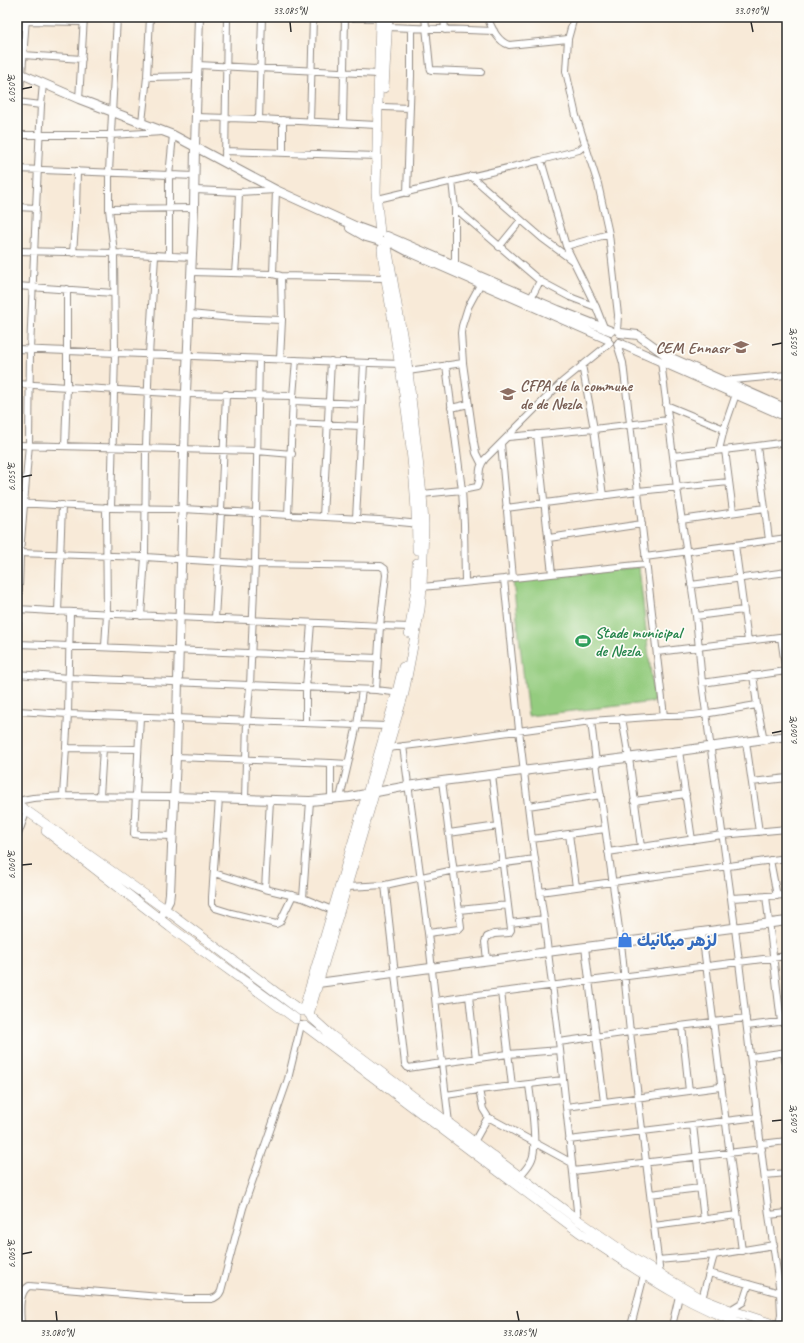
<svg xmlns="http://www.w3.org/2000/svg" width="804" height="1343" viewBox="0 0 804 1343" font-family="Caveat,'Playpen Sans Arabic',sans-serif">
  <rect width="100%" height="100%" fill="#fdfcf7"/>
  <filter id="ink" filterUnits="userSpaceOnUse"><feTurbulence type="fractalNoise" baseFrequency=".025" numOctaves="2"/><feDisplacementMap in="SourceGraphic" scale="8" xChannelSelector="R" yChannelSelector="G"/><feConvolveMatrix kernelMatrix="1 2 1 2 8 2 1 2 1" color-interpolation-filters="sRGB"/></filter>
  <filter id="wash" filterUnits="userSpaceOnUse"><feTurbulence type="fractalNoise" baseFrequency=".012" numOctaves="4" result="noise"/><feDisplacementMap in="SourceGraphic" scale="16" xChannelSelector="R" yChannelSelector="G"/><feGaussianBlur stdDeviation="0.9" result="paint"/><feColorMatrix in="noise" values="0 0 0 0 0 0 0 0 0 0 0 0 0 0 0 0 0 1.4 0 .05"/><feComposite in="paint" operator="in"/></filter>
  <g filter="url(#wash)">
    <rect width="100%" height="100%" fill="#f8ead8"/>
    <path fill="#94cc7f" stroke="#607c55" d="M639,567L654,702L528,716L513,581Z"/>
  </g>
  <g filter="url(#ink)">
    <g fill="none" stroke-linecap="round" stroke-linejoin="round">
      <defs>
        <path id="minor" d="M335,17L380,18
          M425,17L430,67L431,70L481,72
          M444,17L445,30
          M487,17C492,28 497,41 509,45L568,39
          M574,17L568,39L566,71L576,116L598,184L609,234L618,315L617,331
          M26,21L84,22
          M387,27L494,31
          M23,55L82,59
          M198,65L379,74
          M147,77L197,76
          M79,99L84,17
          M17,102L41,105
          M18,102L22,74L26,17
          M383,107L410,108
          M196,117L259,119L377,125
          M259,119L262,17
          M142,122L147,77L150,17
          M310,122L313,17
          M343,123L345,17
          M17,135H110L163,132
          M225,151L377,156
          M283,152V120
          M541,160L566,246L596,307L605,330
          M225,163L227,17
          M17,169L195,176
          M471,176L542,238L573,261
          M452,181L455,208V266
          M195,190L239,192L237,246L235,273
          M239,192L276,190L273,274
          M407,193L411,76V28
          M382,198L541,160L579,150L585,145
          M17,207L36,208
          M455,208L540,281L570,297L596,307
          M109,209L194,208
          M566,246L609,234
          M499,247L521,220
          M17,251L114,253L192,257
          M73,253L76,211L77,171
          M169,256V176L173,135
          M191,272L273,274L281,276L385,278
          M281,276L282,320
          M17,286L113,293
          M531,298L540,281
          M190,314L232,318L282,320L280,359
          M17,349L370,363L403,364
          M661,361L677,488L696,616L702,683L735,928L769,1215L780,1293L781,1314L779,1326
          M446,365L462,490L464,524L465,582
          M408,371L463,363
          M723,381L787,375
          M17,384L186,394L293,396
          M293,401L362,404
          M666,405L724,429
          M451,408L469,404
          M292,423L361,426
          M537,434L552,574
          M508,437L594,429L582,365
          M501,444L513,578
          M17,445L257,451L292,454
          M65,446L67,387V289
          M757,446L787,442
          M719,450L724,429L736,394
          M725,450L733,512
          M673,456L757,446L769,540
          M481,463L476,453L474,442L463,363L461,333L462,326L468,307L481,283
          M422,494L462,490L477,487C482,478 476,469 485,459L562,382L610,343
          M603,496L594,429L668,420
          M17,503L111,508L183,509L379,520L420,524
          M111,508L115,353L114,253L109,209V172L117,17
          M506,508L638,491L729,482
          M288,515L293,396L296,360
          M323,517L331,361
          M356,519L364,363
          M681,520L765,508
          M549,538L642,524
          M735,545L748,641
          M17,553L145,557L255,564L381,566L385,569L386,575L380,626L410,627
          M645,557L787,538
          M691,585L787,572
          M422,587L504,579
          M17,609C138,616 259,620 380,626L376,690L69,678L17,674
          M58,612L62,505
          M70,613L68,714L357,725L348,764L331,763V799
          M141,616L145,557L146,447L149,355L155,256
          M696,616L743,610
          M215,619L221,511L226,394
          M781,637L787,680
          M18,644L378,658
          M105,646L107,614L106,507
          M657,652L787,636
          M17,655L20,553L29,444L30,350L36,208L41,105L43,84
          M702,683L786,671
          M362,690L357,725L387,726
          M376,690L401,693
          M757,705L764,740
          M17,711L68,714L63,796L173,797
          M664,716C695,717 727,710 757,705L753,675
          M140,717L134,834L140,835L172,836
          M622,718L629,758L641,847
          M591,721L596,762L621,943L630,1032L660,1275
          M306,722V688L311,623
          M746,742L759,832
          M403,746L428,933L442,1063L508,1054L560,1050
          M66,748L137,749
          M388,748L429,743L591,721L664,716L623,363L617,344
          M679,751L692,840
          M176,757L331,763
          M752,782L787,778
          M100,796L103,748
          M219,798L212,897V904L215,908L231,913L276,924L280,922L293,895
          M340,798L348,764
          M245,800L247,720L250,686L255,564L259,359
          M17,801L33,798L63,796
          M634,801L686,794
          M528,806L601,795
          M449,833L498,826
          M569,834L576,887
          M17,837L27,810
          M532,839L605,829
          M608,852L722,835L787,829
          M770,860L777,896
          M214,873L265,889L303,898L310,801
          M348,887L385,885
          M265,889L270,800
          M540,892L787,858
          M766,896L781,1022
          M303,898L332,910
          M731,898L787,895
          M459,910L508,905
          M510,923L544,919
          M702,932L742,1251
          M428,933L459,929L461,927L442,781
          M585,947L604,1102
          M487,960L485,942L487,937L494,934L509,933L511,930L492,775
          M501,992L512,1086
          M469,996L476,1059
          M436,1001L469,996L787,956
          M682,1026L689,1091
          M747,1026L787,1021
          M559,1042L630,1032L746,1018
          M784,1053L787,1069
          M751,1057L787,1052
          M446,1095L479,1090L563,1080
          M566,1107L720,1087
          M488,1117L572,1163
          M449,1123L442,1063L408,1068L405,1064L385,885L454,870L535,859
          M693,1125L704,1220
          M569,1140L758,1117
          M474,1142L488,1117L483,1109L479,1090
          M761,1144L787,1141
          M573,1171L762,1149
          M765,1175L787,1173
          M520,1176C524,1171 530,1165 532,1159C538,1145 531,1101 529,1085
          M650,1194L700,1188
          M769,1215L787,1213
          M578,1220L560,1050L544,919L532,839L519,730L504,579L646,564
          M654,1226L737,1215
          M658,1260L714,1255L774,1245
          M709,1273L780,1293
          M702,1299L714,1255
          M730,1310L743,1302L749,1284
          M21,1326C21,1315 17,1293 29,1286L184,1299H211C216,1298 219,1296 221,1291L243,1208L288,1079L301,1025
          M631,1326L644,1275
          M672,1326L679,1296"/>
        <path id="tertiary" d="M17,72L79,99L173,135L276,190L357,227L379,235
          M350,228L366,237L380,241
          M387,236L558,310L611,331
          M394,244L411,253L607,339
          M620,333L638,335L667,356L787,409
          M619,343L787,417
          M173,797L310,801L350,797L408,786L442,781L658,754L787,736
          M160,918L169,901L170,893L176,757L185,415L194,208L195,146L199,17
          M318,983L513,957L547,952L787,921"/>
        <path id="secondary" d="M384,88L388,17
          M380,233L376,192L380,17
          M382,249C385,280 392,311 396,342C407,411 417,480 417,550
          M409,633L416,588L417,563
          M17,804L165,909L301,1011
          M46,831L170,927L296,1019
          M303,1011L397,692L403,667
          M309,1014L404,693L420,609L422,587L424,524L422,494L407,363L386,241
          M311,1017L332,1036L358,1055L578,1220L634,1259L702,1299L730,1310L779,1326
          M305,1026L579,1232C634,1268 685,1305 748,1326"/>
      </defs>
      <use href="#minor" stroke="#928a82" stroke-width="8"/>
      <use href="#tertiary" stroke="#928a82" stroke-width="10"/>
      <use href="#secondary" stroke="#928a82" stroke-width="10"/>
      <use href="#minor" stroke="#fff" stroke-width="6"/>
      <use href="#tertiary" stroke="#fff" stroke-width="8"/>
      <use href="#secondary" stroke="#fff" stroke-width="9"/>
    </g>
  </g>
  <path fill="none" stroke="#2b2b2b" stroke-width="1.5" d="M290,22L291,32M751,22L753,32M22,89L32,87M772,345L782,343M22,477L32,475M772,733L782,731M22,865L32,864M772,1121L782,1120M22,1254L32,1252M56,1311L57,1321M517,1311L519,1321"/>
  <defs>
    <symbol id="school-bare" viewBox="-9 -9 18 18"><path d="M0-5L7-2L0 1L-7-2ZM-4 1L0 2.5L4 1V4Q0 6-4 4Z" fill="#8d6e63" stroke="#fdfcf7" stroke-width="2.5" paint-order="stroke"/></symbol>
    <symbol id="university-bare" viewBox="-9 -9 18 18"><path d="M0-5L7-2L0 1L-7-2ZM-4 1L0 2.5L4 1V4Q0 6-4 4Z" fill="#8d6e63" stroke="#fdfcf7" stroke-width="2.5" paint-order="stroke"/></symbol>
    <symbol id="stadium-bare" viewBox="-9 -9 18 18"><path d="M0-5a6.5 5 0 1 0 0 10a6.5 5 0 1 0 0-10ZM-3.5-1.8h7v3.6h-7Z" fill="#2e9e5b" stroke="#fdfcf7" stroke-width="2.5" paint-order="stroke"/></symbol>
    <symbol id="shop-bare" viewBox="-9 -9 18 18"><path d="M-5-2.5h2.3a2.7 3.5 0 0 1 5.4 0H5L5.5 6h-11ZM-1.5-2.5h3a1.5 2.3 0 0 0-3 0Z" fill="#3f7fe0" stroke="#fdfcf7" stroke-width="2.5" paint-order="stroke"/></symbol>
  </defs>
  <g fill-rule="evenodd">
    <use href="#school-bare" x="730" y="336" width="22" height="22"/>
    <use href="#university-bare" x="497" y="383" width="22" height="22"/>
    <use href="#stadium-bare" x="572" y="630" width="22" height="22"/>
    <use href="#shop-bare" x="614" y="929" width="22" height="22"/>
  </g>
  <g text-anchor="middle" stroke-width="3.5" stroke-linejoin="round" paint-order="stroke">
    <g font-size="16" font-weight="bold" fill="#785e54" stroke="#fdfcf7" text-anchor="end">
      <text x="729" y="353">CEM Ennasr</text>
      <text x="520" y="391" text-anchor="start">CFPA de la commune<tspan x="520" dy="18">de de Nezla</tspan></text>
    </g>
    <g font-size="16" font-weight="bold" fill="#27864d" stroke="#fdfcf7" text-anchor="start">
      <text x="595" y="638">Stade municipal<tspan x="595" dy="18">de Nezla</tspan></text>
    </g>
    <g font-size="16" font-weight="bold" fill="#366cbe" stroke="#fdfcf7" text-anchor="start">
      <text x="637" y="946">لزهر ميكانيك</text>
    </g>
  </g>
  <rect width="804" height="1343" fill="none" stroke="#fdfcf7" stroke-width="44"/>
  <rect x="22" y="22" width="760" height="1299" fill="none" stroke="#2b2b2b" stroke-width="1.5"/>
  <g font-size="10" text-anchor="middle" fill="#2b2b2b">
    <text x="290" y="14">33.085°N</text>
    <text x="751" y="14">33.090°N</text>
    <text transform="translate(11 89) rotate(-90)" y="4">6.050°E</text>
    <text transform="translate(793 343) rotate(-90)" y="4">6.055°E</text>
    <text transform="translate(11 477) rotate(-90)" y="4">6.055°E</text>
    <text transform="translate(793 731) rotate(-90)" y="4">6.060°E</text>
    <text transform="translate(11 865) rotate(-90)" y="4">6.060°E</text>
    <text transform="translate(793 1120) rotate(-90)" y="4">6.065°E</text>
    <text transform="translate(11 1254) rotate(-90)" y="4">6.065°E</text>
    <text x="57" y="1336">33.080°N</text>
    <text x="519" y="1336">33.085°N</text>
  </g>
</svg>
